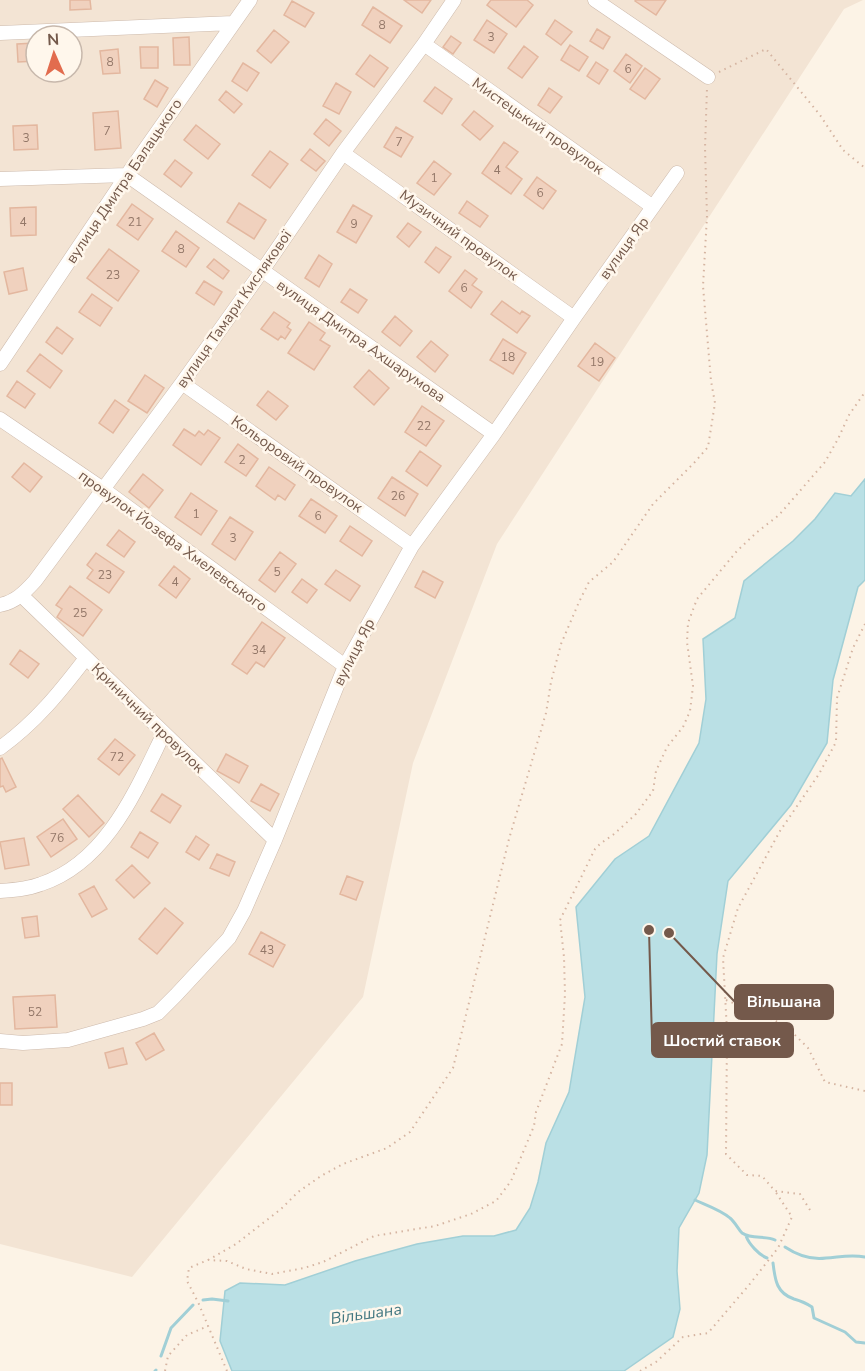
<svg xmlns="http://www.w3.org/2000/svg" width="865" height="1371" viewBox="0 0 865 1371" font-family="'Nunito Sans',sans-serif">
  <rect width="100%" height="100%" fill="#fcf3e6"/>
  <path fill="#f3e4d4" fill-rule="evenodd" d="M0,0H863L844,9L497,544L413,763L363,997L132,1277L0,1244ZM36,36H72V72H36Z"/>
  <path fill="#bae0e5" stroke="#a1cfd6" stroke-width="1.5" d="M865,479V580L858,587L833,680L827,743L791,805L728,881L717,954L707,1155L699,1193L679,1228L677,1271L680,1309L673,1337L624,1371H232L220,1341L225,1291L240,1283L285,1285L355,1261L417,1244L463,1236H494L516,1230L530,1208L538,1182L546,1143L569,1092L585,997L576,907L615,859L649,836L699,743L706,699L703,639L735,618L744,581L793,541L815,519L835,493L851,496Z"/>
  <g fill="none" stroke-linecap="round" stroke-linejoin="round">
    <path stroke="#a1cfd6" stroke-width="3" d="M695,1200C706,1205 721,1210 730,1218C735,1222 738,1229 742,1233C752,1240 765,1235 775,1240
      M746,1236C749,1244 759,1255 767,1258
      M785,1247C797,1255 812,1260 826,1258C840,1257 851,1254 865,1257
      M773,1263C775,1279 776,1293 794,1299C801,1301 806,1303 812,1307L814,1318L845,1332L856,1342L865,1343
      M203,1300L212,1299L228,1301
      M161,1356L171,1328L193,1305
      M155,1371L156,1370"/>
  </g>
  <path fill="#f0d1be" stroke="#e3b79f" stroke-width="1.5" d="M70,0H90L91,9L70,10Z
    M404,0H431L422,13Z
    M491,0H527L533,5L516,27L487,5Z
    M636,0H666L656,15L635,1Z
    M292,1L314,13L305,27L284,15Z
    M373,7L402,26L390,43L362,25Z
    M487,20L507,34L494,53L474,40Z
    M555,20L572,32L561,45L546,34Z
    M597,29L610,37L603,49L590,41Z
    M274,30L289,42L271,63L257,51Z
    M451,36L461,43L453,54L443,47Z
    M189,37L190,65H174L173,38Z
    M35,43L36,61L18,62L17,44Z
    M570,45L588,57L579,71L561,60Z
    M524,46L538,57L522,78L508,68Z
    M140,47H158V68H141Z
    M118,49L120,73L103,74L100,51Z
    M626,54L642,66L630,83L614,71Z
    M370,55L388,68L374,87L356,74Z
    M596,62L608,70L599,84L587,76Z
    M243,63L259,73L247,91L232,81Z
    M645,68L660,79L645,99L630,89Z
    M155,80L168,88L157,107L144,99Z
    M336,83L351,92L339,114L323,106Z
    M435,87L452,99L442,114L424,101Z
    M549,88L562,97L550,113L538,105Z
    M226,91L242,104L234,113L219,100Z
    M118,111L121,148L95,150L93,113Z
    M474,111L493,126L480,140L462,125Z
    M326,119L341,131L329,146L314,134Z
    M37,125L38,149L14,150L13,126Z
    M196,125L220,144L208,159L184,140Z
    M396,127L413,137L401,157L384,147Z
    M504,142L518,152L506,167L522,179L511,194L482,173Z
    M310,149L325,161L316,171L301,160Z
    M270,151L288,164L270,188L252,175Z
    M175,160L192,173L181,187L164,174Z
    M434,161L451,174L434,195L417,183Z
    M537,177L556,191L543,209L524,195Z
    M467,201L488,216L480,227L459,213Z
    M239,203L266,220L254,239L227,222Z
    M132,204L153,219L138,240L117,225Z
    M353,205L372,216L356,243L337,232Z
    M36,207V235L11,236L10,208Z
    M408,223L421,232L409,247L397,237Z
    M176,231L199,248L186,267L162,251Z
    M436,247L451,257L439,273L425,262Z
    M109,249L139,271L118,301L87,278Z
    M319,255L332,264L319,287L305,278Z
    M214,259L229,271L223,279L207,267Z
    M23,268L27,290L9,294L4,272Z
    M465,270L477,279L472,285L482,292L471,308L449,291Z
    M204,281L222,292L214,305L196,293Z
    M350,289L367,300L358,313L341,302Z
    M92,294L112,308L100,326L79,312Z
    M502,301L520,314L522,311L530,316L517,333L491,314Z
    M274,312L290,323L287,327L291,330L285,339L281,336L278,340L261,329Z
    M395,316L412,331L400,346L382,332Z
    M309,322L325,333L320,340L330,346L314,370L288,353Z
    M57,327L73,339L62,354L46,342Z
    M503,339L526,353L513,374L490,360Z
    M431,341L448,355L435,372L417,357Z
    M595,343L615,358L599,381L578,366Z
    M40,354L62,371L50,388L27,371Z
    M369,370L389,388L374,405L354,387Z
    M145,375L164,388L147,413L128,401Z
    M17,381L35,394L25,408L7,396Z
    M268,391L288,406L276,420L257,405Z
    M115,400L129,410L113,433L99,423Z
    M422,406L444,421L426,446L405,432Z
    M184,429L195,436L199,431L204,435L208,430L220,438L201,465L173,445Z
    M238,444L258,459L246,476L225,462Z
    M420,451L441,466L427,486L406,471Z
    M24,463L42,477L30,492L12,477Z
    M269,467L295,485L285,500L278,495L275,500L256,486Z
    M143,474L163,490L149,508L129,492Z
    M392,477L418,494L405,516L378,498Z
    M191,493L217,511L201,535L175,517Z
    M311,499L337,516L325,533L299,516Z
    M230,517L253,532L235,560L212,544Z
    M350,526L372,541L362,556L340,541Z
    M119,530L135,542L124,557L107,545Z
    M280,552L296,564L275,592L259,580Z
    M96,553L124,572L109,593L87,578L93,570L87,565Z
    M174,566L190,579L176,598L159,585Z
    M336,570L360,586L350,601L325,584Z
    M423,571L443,582L435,598L415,587Z
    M302,579L317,590L307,603L292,592Z
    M70,586L102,610L83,636L57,617L62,609L56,605Z
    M262,622L285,638L264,667L256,662L247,674L232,664Z
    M20,650L39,664L28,678L10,664Z
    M115,739L135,755L119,775L98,759Z
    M226,754L248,766L239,783L217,771Z
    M2,758L16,787L6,792L3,786L0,787V759Z
    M261,784L279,794L270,811L251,801Z
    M162,794L181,806L170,823L151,811Z
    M78,795L104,823L89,837L63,809Z
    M63,819L77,839L51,857L37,837Z
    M140,832L158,843L148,858L131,847Z
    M196,836L209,845L199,860L186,852Z
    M24,838L29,865L5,869L0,842Z
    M217,854L235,862L229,876L210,868Z
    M132,865L150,883L134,898L116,880Z
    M347,876L363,882L356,900L340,894Z
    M94,886L107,909L92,917L79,894Z
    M165,908L183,923L157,954L139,939Z
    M37,916L39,936L25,938L22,918Z
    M261,932L285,945L273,967L249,954Z
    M55,995L57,1027L15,1029L13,997Z
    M154,1033L164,1050L146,1060L136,1043Z
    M123,1048L127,1064L109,1068L105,1053Z
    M0,1083H12V1105H0Z"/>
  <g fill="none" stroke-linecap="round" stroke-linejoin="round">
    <defs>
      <path id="minor" d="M595,0L708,77
        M0,33L233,23
        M424,44L653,207
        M343,153L574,318
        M0,179L127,175L494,434
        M0,364L127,175L250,0
        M182,383L412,546
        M0,419L103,489L345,666
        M21,595L275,840
        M0,605C15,602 24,593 35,581L182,383L262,271L343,153L424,44L454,0
        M0,748C36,722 60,692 86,658
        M0,891C14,890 28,889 41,884C107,862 136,790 164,733
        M0,1041L23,1043L68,1040L143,1019L158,1013L176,995L229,938L244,911L275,840L345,666L412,546L494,434L574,318L677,173"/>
    </defs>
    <use href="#minor" stroke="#cdbaac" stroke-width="15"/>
    <path stroke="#d5b4a1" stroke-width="2" stroke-dasharray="1.5 4.5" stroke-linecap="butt" d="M719,72L766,49L820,115L843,150L865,168
      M726,1000L785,1025L808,1048L825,1082L865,1091
      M810,1210L800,1194L775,1191L762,1176L747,1175L726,1154L727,1031L723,958L738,908L780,831L819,774L836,742L837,698L853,648L865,624
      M208,1260L236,1244L281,1209L298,1192L321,1176L343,1164L387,1148L410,1132L453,1068L509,839L546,713L551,682L561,644L579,602L589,582L613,562L653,504L694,463L708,447L715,403L711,381L703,286L707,216L705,148L707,88
      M165,1371L168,1356L187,1335L208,1326
      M227,1371L198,1302L187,1281L189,1268L208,1260L227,1261L246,1269L272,1274L304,1268L323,1262L374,1236L435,1226L471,1214L496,1201L511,1181L534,1126L536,1112L562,1044L565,994L564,957L560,920L595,849L600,844L614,834L635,815L653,791L656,771L667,747L683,727L690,711L693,686L687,642L688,623L697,599L737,551L756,533L779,515L825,462L838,439L849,415L865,392
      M640,1371L656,1362L683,1337L708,1333L749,1285L778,1248L792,1217L775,1191"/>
    <use href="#minor" stroke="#fff" stroke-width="14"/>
  </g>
  <g text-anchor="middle" stroke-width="5" stroke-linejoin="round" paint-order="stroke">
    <g font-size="12" fill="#937768">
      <text x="382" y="29">8</text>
      <text x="491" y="41">3</text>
      <text x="110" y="66">8</text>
      <text x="628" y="73">6</text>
      <text x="107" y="135">7</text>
      <text x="26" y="142">3</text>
      <text x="399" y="146">7</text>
      <text x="497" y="174">4</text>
      <text x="434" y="182">1</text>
      <text x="540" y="197">6</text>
      <text x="23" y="226">4</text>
      <text x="135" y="226">21</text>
      <text x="354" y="228">9</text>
      <text x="181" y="253">8</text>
      <text x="113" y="279">23</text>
      <text x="464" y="292">6</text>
      <text x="508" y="361">18</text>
      <text x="597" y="366">19</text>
      <text x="424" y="430">22</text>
      <text x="242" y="464">2</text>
      <text x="398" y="500">26</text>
      <text x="196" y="518">1</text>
      <text x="318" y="520">6</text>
      <text x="233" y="542">3</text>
      <text x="277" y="576">5</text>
      <text x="105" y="579">23</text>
      <text x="175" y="586">4</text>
      <text x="80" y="617">25</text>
      <text x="259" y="654">34</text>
      <text x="117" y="761">72</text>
      <text x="57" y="842">76</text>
      <text x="267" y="954">43</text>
      <text x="35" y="1016">52</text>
    </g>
    <g font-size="15" fill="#74594b" stroke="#fff7ec">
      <text transform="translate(538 126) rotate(35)" y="5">Мистецький провулок</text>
      <text transform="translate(124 181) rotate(-56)" y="5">вулиця Дмитра Балацького</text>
      <text transform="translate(459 235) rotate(36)" y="5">Музичний провулок</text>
      <text transform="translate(624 248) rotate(-54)" y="5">вулиця Яр</text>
      <text transform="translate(234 309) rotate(-55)" y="5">вулиця Тамари Кислякової</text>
      <text transform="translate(361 341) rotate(35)" y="5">вулиця Дмитра Ахшарумова</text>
      <text transform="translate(297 464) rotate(35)" y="5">Кольоровий провулок</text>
      <text transform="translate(173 541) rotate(36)" y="5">провулок Йозефа Хмелевського</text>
      <text transform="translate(354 652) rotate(-63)" y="5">вулиця Яр</text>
      <text transform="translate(148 718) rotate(44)" y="5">Криничний провулок</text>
    </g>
    <g font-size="16" font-style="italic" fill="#427780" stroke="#fff7ec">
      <text transform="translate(366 1313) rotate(-8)" y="6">Вільшана</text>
    </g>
  </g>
  <path fill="none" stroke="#74594b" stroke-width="2" d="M669 933L735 1002M649 930L652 1040"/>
  <g fill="#74594b" stroke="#fff7ec" stroke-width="2">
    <circle cx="669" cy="933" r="6"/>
    <circle cx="649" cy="930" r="6"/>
  </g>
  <g fill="#74594b" stroke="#74594b" stroke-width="2">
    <rect x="735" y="985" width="98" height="34" rx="6"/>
    <rect x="652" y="1023" width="141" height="34" rx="6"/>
  </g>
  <g font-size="16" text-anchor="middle" font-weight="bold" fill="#fff">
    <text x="784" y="1007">Вільшана</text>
    <text x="722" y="1046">Шостий ставок</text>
  </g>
  <g transform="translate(54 54) rotate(357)"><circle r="28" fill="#fff7ec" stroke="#c7b8ac" stroke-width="1.5"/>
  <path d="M0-4.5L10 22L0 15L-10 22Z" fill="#e26c4e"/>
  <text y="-9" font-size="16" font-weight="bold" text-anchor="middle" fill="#74594b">N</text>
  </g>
</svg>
